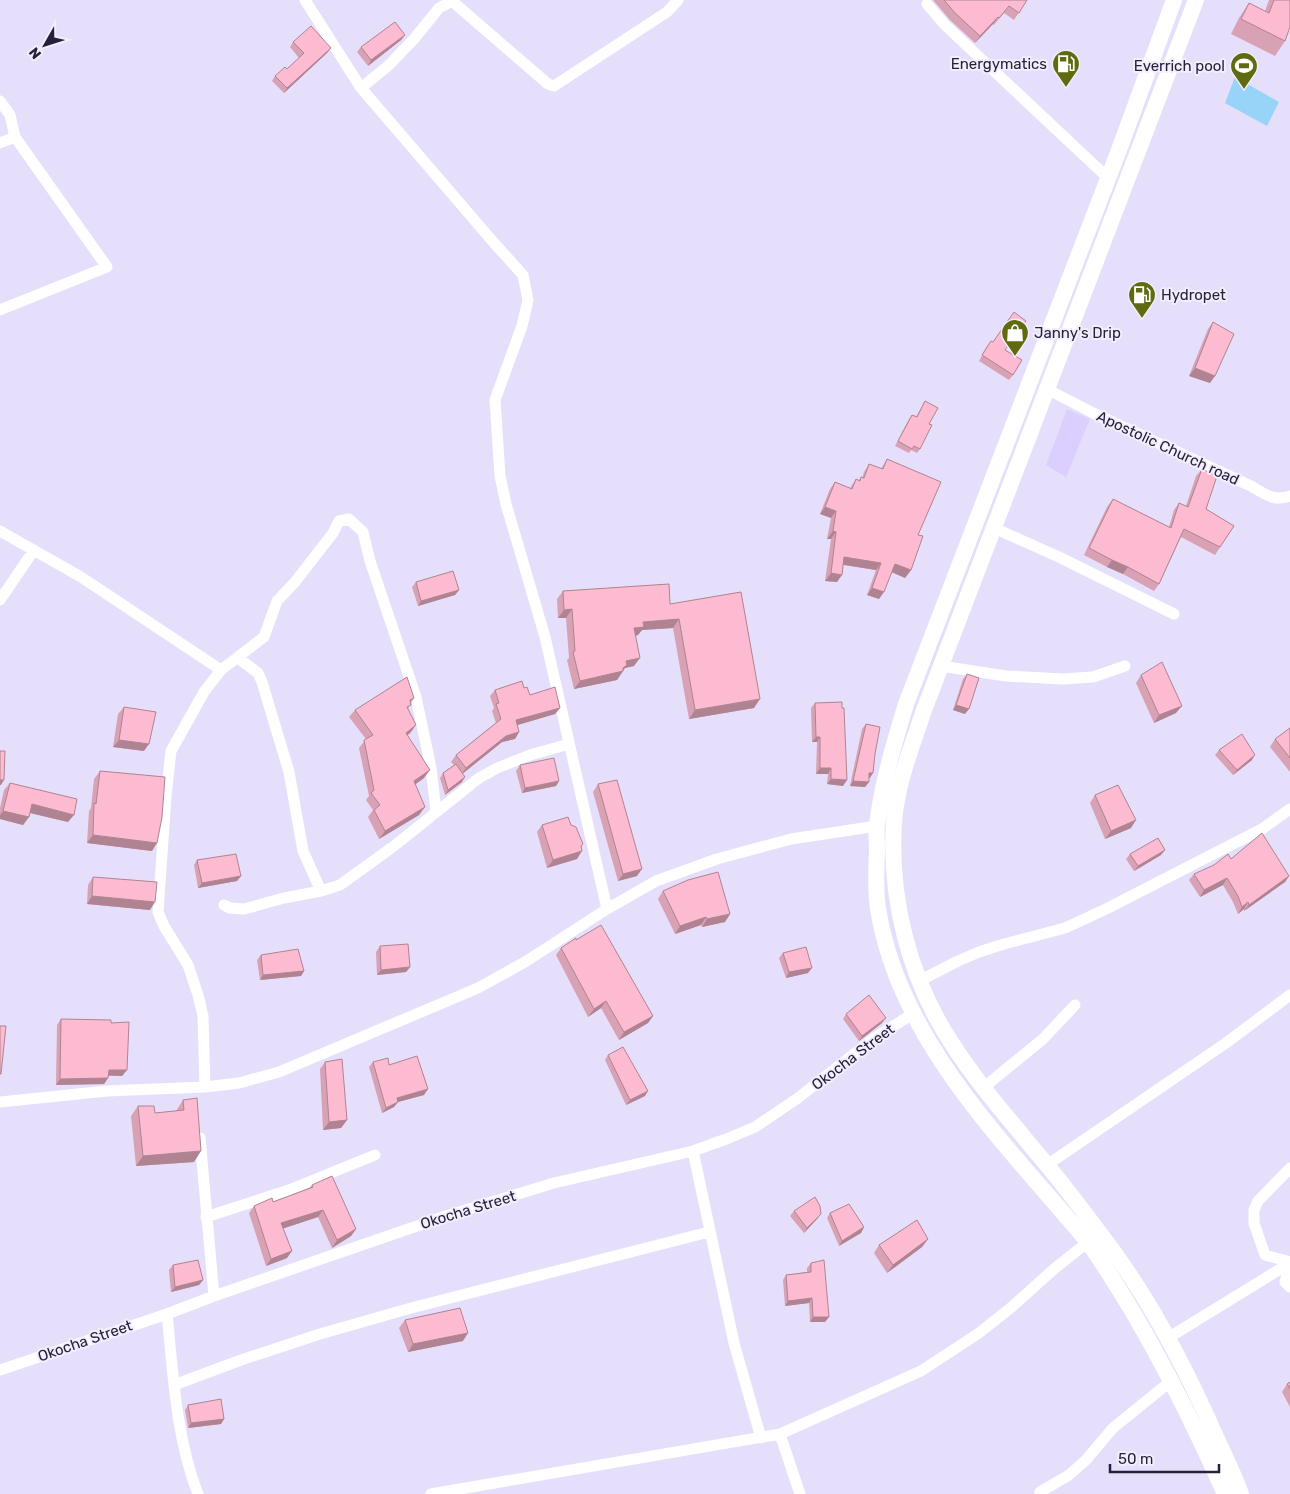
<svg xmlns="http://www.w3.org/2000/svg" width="1290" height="1494" viewBox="0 0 1290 1494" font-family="Rubik,sans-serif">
  <rect width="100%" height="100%" fill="#e6dffc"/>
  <path fill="#dbcfff" d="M1067,409L1090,419L1066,477L1046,465Z"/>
  <path fill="#98d3f8" d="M1235,77L1279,102L1267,126L1225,103Z"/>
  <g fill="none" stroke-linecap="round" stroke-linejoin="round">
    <path stroke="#fff" stroke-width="11" d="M305,0L361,88L495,244L523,275L528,300L522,326L495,400L500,476L506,504L545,637L607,909
      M452,1L548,84L554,86L667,12L678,0
      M927,4L945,25L1108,178
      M361,88L389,65L414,39L439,8L454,0
      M0,101L10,115L15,137L0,143
      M0,310L107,267L15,137
      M1047,389L1091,412L1251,486C1265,494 1274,502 1290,496
      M994,528L1059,557L1174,614
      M0,531L81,577L221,670
      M0,600L34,550
      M238,658L258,673L262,682L289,772L303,851L321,891
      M941,666L1006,676L1063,679L1093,677L1125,666
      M224,905L230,908L244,909L284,898L321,891L340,885L394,846L479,778L497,768L530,755L569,744
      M919,981L958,961L979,952L1004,944L1065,928L1106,909L1262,829L1290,809
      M205,1087L203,1016L198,995L188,965L164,926L158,912L166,796L171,751L204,692L221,670L264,637L277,601L295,582L333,533L339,521L349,519L363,532L370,561L416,697L431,768L436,811
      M983,1088L1043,1039L1075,1005
      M0,1102L107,1091L205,1087L239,1083L279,1072L478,988L525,962L607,909L656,881L717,859L791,839L877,826
      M200,1138L214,1296
      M693,1151L734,1343L761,1438
      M1047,1165L1226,1043L1290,995
      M1290,1168L1258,1201L1254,1210V1223L1265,1255L1290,1262
      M206,1217L289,1190L375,1155
      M1290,1266L1285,1282L1290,1287
      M167,1314C173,1373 176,1438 198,1494
      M1168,1338L1290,1263
      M0,1370L167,1314L214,1296L446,1216L554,1183L693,1151L729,1138L755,1127L798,1098L873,1039L914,1013
      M174,1385L241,1360L320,1334L411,1308L709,1232
      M780,1434L800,1494
      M1040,1492L1069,1475L1086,1460L1113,1428L1171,1381
      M431,1494L780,1434L921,1371L979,1333L1013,1306L1054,1269L1088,1242"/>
    <path stroke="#fff" stroke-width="16" d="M1174,0L1119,150L906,704C894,744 882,783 877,825C876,834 877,843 877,851C876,870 875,889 878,908C898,1040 1006,1144 1088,1242C1143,1321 1186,1407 1225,1494
      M1196,0L924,710C912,746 897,783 894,822C889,898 909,978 951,1042C979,1086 1014,1125 1047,1165C1066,1188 1084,1212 1102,1236C1149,1297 1185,1366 1216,1437C1225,1456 1234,1475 1241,1494"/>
  </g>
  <path fill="#d9a1b4" d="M933,0H1027L1014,20L1004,13L994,25L993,24L975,43L950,20Z
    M1269,0H1290L1285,41L1275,56L1231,34L1239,18L1249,3L1265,11Z
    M405,35L401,40L368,66L357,52L361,47Z
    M293,42L331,48L327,53L284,93L272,81L275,76L287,69L299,58L290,47Z
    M1213,322L1210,383L1189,376L1208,329Z
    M987,346L1005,350L1013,375L1009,380L979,361Z
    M925,401L929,424L920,449L917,453L911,450L909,453L895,446L909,419L912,415L916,417Z
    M887,459L918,535L911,570L905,578L892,572L879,599L867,595L876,570L843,565L837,582L825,581L831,539H827L831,518L820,514L830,489L835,482L850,488L856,479L859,480L861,477L862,478L864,472L869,464L881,469Z
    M1202,469L1206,509L1234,526L1215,555L1181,537L1159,584L1154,591L1123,574L1107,567L1084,555L1107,507L1113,499L1169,527L1174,510L1179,503L1186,506L1196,476Z
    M416,582L459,590L455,595L418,606L412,587Z
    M563,591L670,604L754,708L689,719L673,628L642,630L638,635L636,636L634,666L625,668L617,680L574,689L567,660L569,658L566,618H558L557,599Z
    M967,674L965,714L953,710L963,679Z
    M1141,675L1176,713L1154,723L1136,683Z
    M524,688L530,695L560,708L555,714L517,725L519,732L515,739L502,742L463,773L462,782L445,795L440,778L443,773L454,765L451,762L456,755L496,723L492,711L494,708L490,696L495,690Z
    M414,698L411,703L408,709L411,732L408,735L424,778L415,784L419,815L379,839L368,817L373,810L366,800L369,796L359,748L366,739L349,717L355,710Z
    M815,703L843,786L827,784L828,774H816L817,742H812L811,708Z
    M124,707L144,751L113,747L118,714Z
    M866,724L870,778H869V782L865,787L850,786L862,729Z
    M1290,728V772L1270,747L1275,739Z
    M1219,750L1252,760L1233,775L1215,755Z
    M520,765L559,781L556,786L522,793L516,771Z
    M100,771L152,851L87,843L89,811L91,808L94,779Z
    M10,783L68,822L30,813L29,817L23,825L0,819V808L4,790Z
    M598,784L637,876L618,881L593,792Z
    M1095,795L1131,828L1105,839L1090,803Z
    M542,825H571L581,847L577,859L547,868L537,832Z
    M1130,854L1161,855L1134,871L1126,859Z
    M1231,859L1289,876L1285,882L1244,911V909L1238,914L1233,902L1223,885L1200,897L1189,880L1194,874Z
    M197,860L241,876L237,881L198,888L194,865Z
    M93,877L150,910L87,904L88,885Z
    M663,891L730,914L725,922L702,927L701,925L675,934L658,899Z
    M576,940L653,1016L648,1023L619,1040L601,1008L588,1017L556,955L561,948Z
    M380,946L410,967L406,972L377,975L376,952Z
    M783,953L808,973L786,978L779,958Z
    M261,955L304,971L301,976L260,980L257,960Z
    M846,1014L882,1023L859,1041L843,1019Z
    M61,1019L111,1023L127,1070L122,1076H108V1078L104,1084L56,1085L57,1025Z
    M608,1055L645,1096L626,1105L605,1060Z
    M325,1062L347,1120L341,1128L323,1130L320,1069Z
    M373,1062L389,1065L424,1095L398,1102L394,1107L382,1113L369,1067Z
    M183,1100L194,1162L136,1166L131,1116L138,1106L155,1113L176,1111Z
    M312,1185L356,1229L351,1236L332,1248L318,1217L283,1228L287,1258L266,1266L249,1213L254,1206L273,1202L309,1188Z
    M794,1211L821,1214L817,1219L804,1233L790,1216Z
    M830,1213L864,1227L861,1233L839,1246L827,1218Z
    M928,1239L922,1247L887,1273L874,1253L879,1245Z
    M811,1263L825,1322H810L809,1303L785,1306L783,1280L786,1275L807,1272V1268Z
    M173,1265L203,1280L199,1285L171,1292L169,1270Z
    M405,1320L463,1341L408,1352L399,1328Z
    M1290,1382V1407L1282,1392L1287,1384Z
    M188,1405L224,1419L221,1424L188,1428L185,1410Z"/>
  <path fill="#b08392" d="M998,17L993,24L975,43L980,36Z
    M405,35L401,40L368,66L371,60Z
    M331,48L327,53L284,93L287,88Z
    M1195,368L1215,376L1210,383L1189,376Z
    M825,507L836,511L831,518L820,514Z
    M833,531L836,532L831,539H827Z
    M844,557L881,563L876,570L839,564Z
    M1112,560L1128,567L1123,574L1107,567Z
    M895,564L911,570L905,578L889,571Z
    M831,573L842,575L837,582L825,581Z
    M872,588L884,592L879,599L867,595Z
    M459,590L455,595L418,606L421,601Z
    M572,609L566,618H558L564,610Z
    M679,619L673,628L642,630L638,635L628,637L634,628L643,622Z
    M640,658L634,666L625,668L617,680L574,689L580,681L626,661Z
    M760,699L754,708L689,719L695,710Z
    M956,705L969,709L965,714L953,710Z
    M1182,706L1176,713L1154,723L1159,715Z
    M560,708L555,714L511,727L516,720Z
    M416,725L411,732L401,740L406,733Z
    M519,732L515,739L502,742L461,775L466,768L506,736Z
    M816,737H820L817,742H812Z
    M119,740L149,744L144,751L113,747Z
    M1255,755L1252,760L1233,775L1237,770Z
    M820,768H831L828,774H816Z
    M430,770L424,778L409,789L414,781Z
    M869,773H873L870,778H866Z
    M465,777L462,782L445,795L448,790Z
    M831,779L847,780L843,786L827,784Z
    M0,780H4L1,785H0Z
    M559,781L556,786L522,793L525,788Z
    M853,781L869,782L865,787L850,786Z
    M32,804L74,815L68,822L26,812Z
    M425,807L419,815L379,839L385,831Z
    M3,811L29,817L23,825L0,819V815Z
    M1136,820L1131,828L1105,839L1111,831Z
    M93,835L157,843L152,851L87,843Z
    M583,844L578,852L582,851L577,859L547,868L553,860L581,846Z
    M1165,850L1161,855L1134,871L1138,866Z
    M642,869L637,876L618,881L623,874Z
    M241,876L237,881L198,888L202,883Z
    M1289,876L1285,882L1244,911L1249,905Z
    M1227,878L1223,885L1200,897L1204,890Z
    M92,896L155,902L150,910L87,904Z
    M1248,902L1244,909L1238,914L1242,907Z
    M730,914L725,922L702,927L707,919Z
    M706,917L701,925L675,934L680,926Z
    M410,967L406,972L377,975L381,970Z
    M812,968L808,973L786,978L789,972Z
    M304,971L301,976L260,980L263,975Z
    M606,1001L601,1008L588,1017L594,1009Z
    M653,1016L648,1023L619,1040L624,1032Z
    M886,1018L882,1023L859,1041L862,1036Z
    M109,1070H127L122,1076L105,1075Z
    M108,1078L104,1084L56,1085L60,1079Z
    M428,1089L424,1095L398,1102L394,1107L382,1113L386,1108L397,1098Z
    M648,1091L645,1096L626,1105L630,1100Z
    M347,1120L341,1128L323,1130L329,1122Z
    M201,1151L194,1162L136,1166L143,1156Z
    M323,1210L318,1217L276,1231L281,1223Z
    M821,1214L817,1219L804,1233L807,1228Z
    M864,1227L861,1233L839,1246L842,1241Z
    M356,1229L351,1236L332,1248L337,1240Z
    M928,1239L922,1247L887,1273L893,1265Z
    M292,1251L287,1258L266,1266L271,1259Z
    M203,1280L199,1285L171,1292L175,1287Z
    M812,1298L809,1303L785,1306L788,1301Z
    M813,1317H829L825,1322H810Z
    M468,1333L463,1341L408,1352L413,1344Z
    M224,1419L221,1424L188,1428L191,1423Z"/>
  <path fill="#fcbbd1" stroke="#b08392" d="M944,0H1027L1019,13L1009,6L999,18L998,17L980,36L955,13Z
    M1274,0H1290V27L1285,41L1241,19L1249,3L1269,13Z
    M395,22L405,35L371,60L361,47Z
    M311,26L331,48L287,88L275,76L285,67L287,69L304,53L293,42Z
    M1014,312L1026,321L1005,350L1022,360L1013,375L982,355L991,341L993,342Z
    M1213,322L1234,334L1215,376L1195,368Z
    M925,401L938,408L929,424L932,425L920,449L914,446L912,449L898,441L912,415L917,417Z
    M887,459L941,482L918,535L923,536L911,570L895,564L884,592L872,588L881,563L844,557L842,575L831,573L836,532L833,531L836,511L825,507L835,482L852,489L856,479L860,481L861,477L864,478L869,464L883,469Z
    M1202,469L1217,476L1206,509L1234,526L1220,547L1184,529L1159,584L1128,567L1112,560L1089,548L1113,499L1171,528L1179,503L1188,507Z
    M453,571L459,590L421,601L416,582Z
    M669,584L670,604L741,592L760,699L695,710L679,619L643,622L644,627L634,628L640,658L626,661L627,665L623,668V671L580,681L573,652L575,651L572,609L564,610L563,591Z
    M1162,662L1182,706L1159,715L1141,675Z
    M967,674L979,678L969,709L956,705Z
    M407,677L414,698L410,700L411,705L407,707L416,725L406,733L430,770L414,781L425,807L385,831L374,810L380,805L371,793L374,790L364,740L373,735L355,710Z
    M522,681L524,688L527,687L530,695L555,687L560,708L516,720L519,732L506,736L466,768L456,755L501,719L496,704L499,703L495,690Z
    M842,702V708H844L847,780L831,779V768H820V737H816L815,703Z
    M124,707L156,712L149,744L119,740Z
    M866,724L880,727L875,754L873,773H869V782L853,781Z
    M1290,728V758L1275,739Z
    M1242,734L1255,755L1237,770L1219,750Z
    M0,751H5L4,780H0Z
    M554,758L559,781L525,788L520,765Z
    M456,764L465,777L448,790L443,773Z
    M100,771L165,777L162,817L157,843L93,835L94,803L96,804Z
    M617,780L642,869L623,874L598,784Z
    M10,783L77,799L74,815L32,804L29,817L3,811Z
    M1118,785L1136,820L1111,831L1095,795Z
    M568,817L571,825L576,827L583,844L581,846L582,851L553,860L542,825Z
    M1262,833L1289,876L1249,905L1248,902L1242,907L1238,896L1227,878L1204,890L1194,874L1214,865L1228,854L1231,859Z
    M1158,838L1165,850L1138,866L1130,854Z
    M236,854L241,876L202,883L197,860Z
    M718,872L730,914L707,919L706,917L680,926L663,891L688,880Z
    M93,877L157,882L155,902L92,896Z
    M601,925L653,1016L624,1032L606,1001L594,1009L561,948L576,938V940Z
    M408,944L410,967L381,970L380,946Z
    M806,947L812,968L789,972L783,953Z
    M298,949L304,971L263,975L261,955Z
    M869,995L886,1018L862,1036L846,1014Z
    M61,1019L111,1020V1023L129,1022L127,1070H109L108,1078L60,1079Z
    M0,1026H6L1,1074H0Z
    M623,1047L648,1091L630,1100L608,1055Z
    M417,1056L428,1089L397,1098L398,1102L386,1108L373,1062L388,1058L389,1065Z
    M342,1059L347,1120L329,1122L325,1062Z
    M197,1098L201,1151L143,1156L138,1106H154L155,1113L184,1110L183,1100Z
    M332,1176L356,1229L337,1240L323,1210L281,1223L292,1251L271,1259L254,1206L272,1198L273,1202L313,1187L312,1185Z
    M815,1197L820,1206L821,1214L807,1228L794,1211Z
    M849,1204L864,1227L842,1241L830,1213Z
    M917,1220L928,1239L893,1265L879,1245Z
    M198,1260L203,1280L175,1287L173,1265Z
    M824,1260L829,1317H813L812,1298L788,1301L786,1275L811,1272V1263Z
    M460,1308L468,1333L413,1344L405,1320Z
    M1290,1382V1389L1287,1384Z
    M221,1399L224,1419L191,1423L188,1405Z"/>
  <defs>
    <symbol id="fuel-pin" viewBox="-11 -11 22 30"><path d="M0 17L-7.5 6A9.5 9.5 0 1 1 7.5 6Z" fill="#606a0f" stroke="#f2eefd"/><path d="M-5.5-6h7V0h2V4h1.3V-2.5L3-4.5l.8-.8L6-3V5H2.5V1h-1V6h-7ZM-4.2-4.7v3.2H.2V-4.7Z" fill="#fff"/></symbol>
    <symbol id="stadium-pin" viewBox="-11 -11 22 30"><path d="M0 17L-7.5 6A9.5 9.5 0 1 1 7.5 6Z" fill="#606a0f" stroke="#f2eefd"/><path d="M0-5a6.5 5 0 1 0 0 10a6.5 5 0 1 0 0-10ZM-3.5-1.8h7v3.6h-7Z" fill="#fff"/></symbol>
    <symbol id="shop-pin" viewBox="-11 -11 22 30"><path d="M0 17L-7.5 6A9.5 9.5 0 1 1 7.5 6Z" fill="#606a0f" stroke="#f2eefd"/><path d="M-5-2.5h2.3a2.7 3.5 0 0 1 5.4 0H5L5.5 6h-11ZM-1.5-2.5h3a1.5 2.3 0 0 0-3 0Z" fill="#fff"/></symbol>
  </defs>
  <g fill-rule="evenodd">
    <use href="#fuel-pin" x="1050" y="48" width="32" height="43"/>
    <use href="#stadium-pin" x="1228" y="50" width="32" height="43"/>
    <use href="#fuel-pin" x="1126" y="279" width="32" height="43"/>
    <use href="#shop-pin" x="999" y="317" width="32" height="43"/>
  </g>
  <g text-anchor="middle" stroke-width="4" stroke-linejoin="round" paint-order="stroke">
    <g font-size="15" fill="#28203b" stroke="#f2eefd" text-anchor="end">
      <text x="1047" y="69">Energymatics</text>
      <text x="1225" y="71">Everrich pool</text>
      <text x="1161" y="300" text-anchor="start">Hydropet</text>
      <text x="1034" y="338" text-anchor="start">Janny's Drip</text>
    </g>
    <g font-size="15" fill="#28203b" stroke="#f2eefd">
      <text transform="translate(1168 448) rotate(25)" y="5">Apostolic Church road</text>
      <text transform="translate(853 1057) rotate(-37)" y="5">Okocha Street</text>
      <text transform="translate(468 1210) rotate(-17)" y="5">Okocha Street</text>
      <text transform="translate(85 1341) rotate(-19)" y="5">Okocha Street</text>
    </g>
  </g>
  <g transform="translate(45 45) rotate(231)" stroke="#f2eefd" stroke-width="4" paint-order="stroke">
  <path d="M0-4L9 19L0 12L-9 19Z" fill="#28203b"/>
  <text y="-8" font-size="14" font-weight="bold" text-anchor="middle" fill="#28203b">N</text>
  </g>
  <path d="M1110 1464v8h109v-8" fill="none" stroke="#28203b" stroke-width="2.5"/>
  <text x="1118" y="1464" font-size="15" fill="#28203b" stroke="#f2eefd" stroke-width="4" paint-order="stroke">50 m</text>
</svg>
